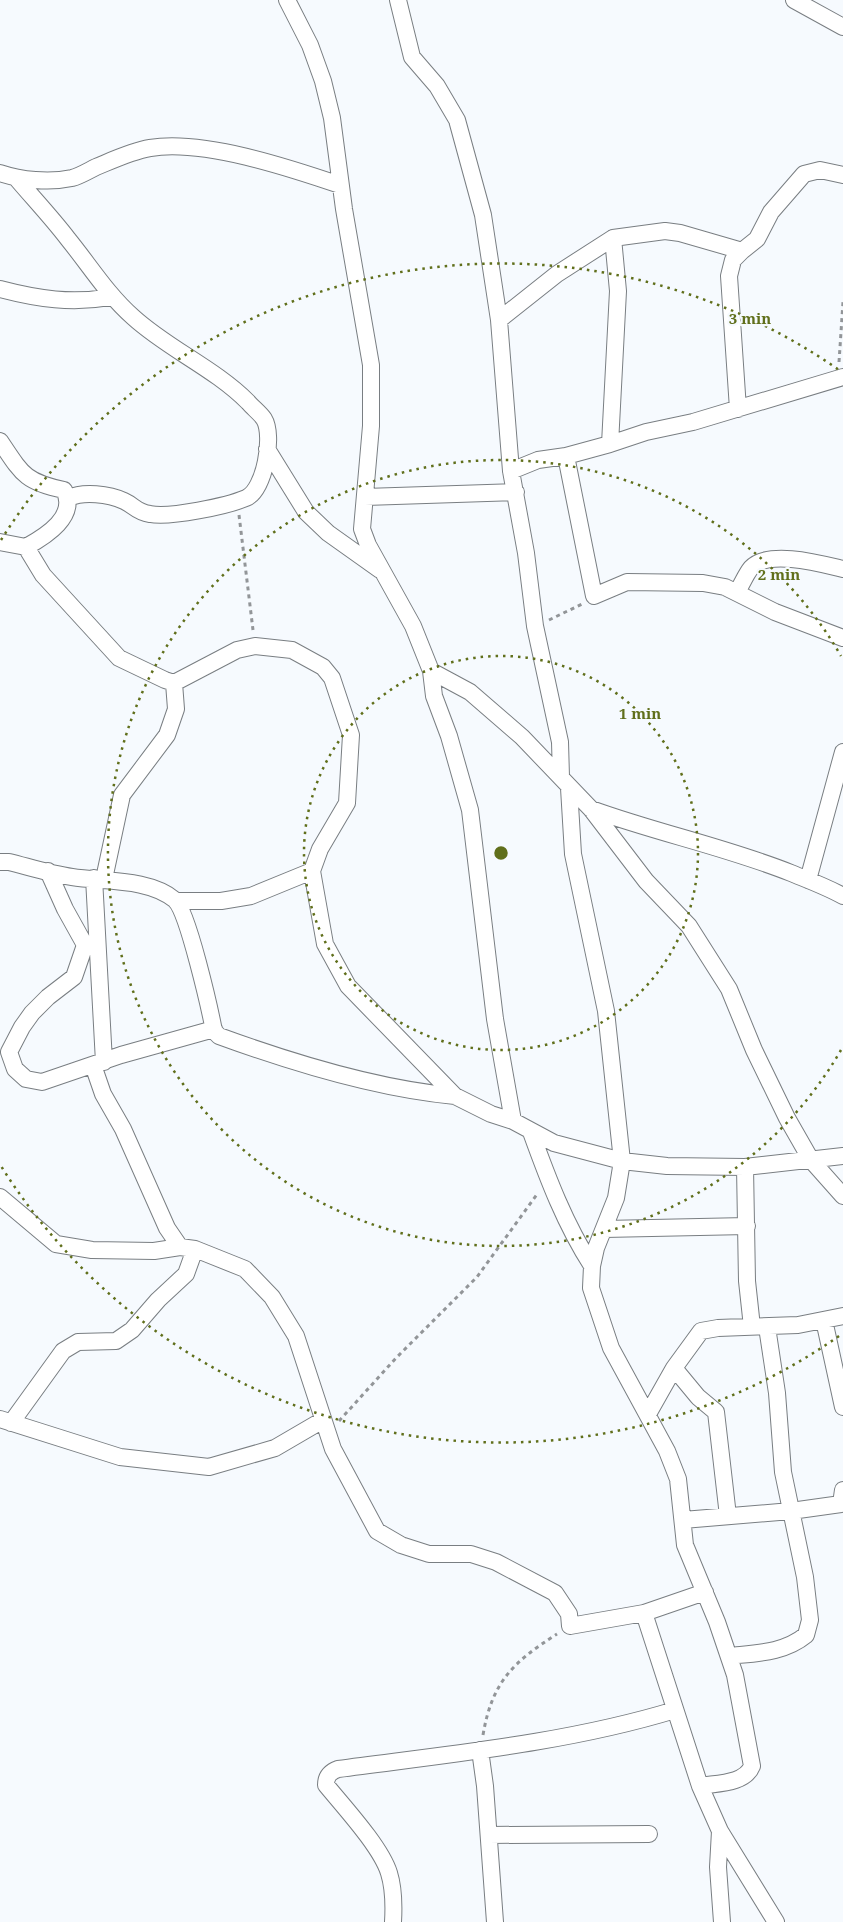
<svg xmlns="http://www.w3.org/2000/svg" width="843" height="1922" viewBox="0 0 843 1922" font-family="'Noto Serif',serif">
  <rect width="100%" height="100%" fill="#f6fafe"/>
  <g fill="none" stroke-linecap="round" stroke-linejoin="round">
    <defs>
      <path id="minor" d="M287,0L310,45L323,81L332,118L344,209L371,365V426L362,529L368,545L413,626L431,671L434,696L449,736L470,810L495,1019L513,1121L554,1143L622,1161L606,1011L573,854L569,788
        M398,0L412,57L437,86L457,120L483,215L499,320L511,471L526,553L535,626L560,742L561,777
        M794,0L843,27
        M0,173C21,180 49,183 72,178C80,176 88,171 96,167C113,160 132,151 150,148C203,139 290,168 340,185
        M17,179C34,199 52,218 68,239C90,266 107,294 133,317C168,349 214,368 248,402C253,408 260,413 264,419C274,435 265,490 246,498C227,506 170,518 150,514C136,512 135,506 124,501C109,494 83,491 69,498
        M0,289C38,299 72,304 111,297
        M499,320L557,274L613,238
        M738,409L729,276L733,260L742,251
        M0,441C22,474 25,482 64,490C78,516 46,536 26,547L43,575L119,658L165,680L174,683L237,650L255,646L292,650L323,667L332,678L351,735L347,803L320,849L312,871L325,944L348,986L455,1096L491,1114L513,1121
        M610,444L618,291L613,238L665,231L680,233L742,251L757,239L771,212L804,174L820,170L843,175
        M267,449L306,512L328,533L380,570
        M566,456L594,596L627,582L703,583L725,587L775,612L843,638
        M511,471L538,460L566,456L610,444L646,432L693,422L843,377
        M365,497L516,492
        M0,542L26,547
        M737,592C742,584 746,574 751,568C768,549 822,564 843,569
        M431,671L470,692L522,737L591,809L646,881L689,926L729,989L754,1050L787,1118L811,1160L843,1196
        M591,809C657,833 726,847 791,873C808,880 827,887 843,896
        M0,862H9C29,867 51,874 72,877C103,882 149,878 175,900C188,912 210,1010 214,1031L219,1036C293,1063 377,1089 455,1096
        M48,871L65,909L85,945L74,977L48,997L32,1013L22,1027L9,1052L15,1069L26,1079L42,1082L121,1055L214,1029
        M94,878L104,1062
        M104,879L122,795L167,735L176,709L174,683
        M808,880L843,752
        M176,901H221L251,896L312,871
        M93,1065L103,1094L123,1129L167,1228L180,1247
        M531,1132C548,1179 565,1224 592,1266
        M745,1167L747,1281L752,1327
        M0,1197L56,1244L92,1250L154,1251L180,1247L195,1249L245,1269L272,1297L296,1336L333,1449L377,1531L401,1545L429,1554H471L496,1562L555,1593L569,1614L570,1626L644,1613L705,1592
        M604,1229L747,1226
        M824,1320L843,1407
        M674,1368L698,1397L716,1412L728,1516
        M648,1414L674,1368L701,1331L718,1328L798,1325L843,1316
        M0,1419L120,1457L209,1467L275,1448L323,1420
        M11,1423L63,1351L78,1342L116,1341L132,1330L158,1300L186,1274L195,1249
        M683,1520L791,1511L841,1504L843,1490
        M644,1613L700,1786L720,1831L776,1922
        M729,1656C757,1653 784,1653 806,1635L810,1620L805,1577L783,1472L777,1393L767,1327
        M480,1750L485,1786L495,1922
        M700,1786C717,1783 745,1784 752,1766L735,1675L717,1622L685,1545L678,1479L667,1451L611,1348L591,1288L592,1266L596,1248L616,1198L622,1161L667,1166L745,1167L843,1156
        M720,1831L718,1867L722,1922
        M489,1835L649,1834
        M393,1922C394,1905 394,1889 389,1873C381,1847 344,1807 326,1785C326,1776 330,1772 338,1769C450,1754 567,1743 675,1710"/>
    </defs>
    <use href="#minor" stroke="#797e82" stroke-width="18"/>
    <path stroke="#929598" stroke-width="3" stroke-dasharray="4 4" stroke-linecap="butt" d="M839,362L843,302
      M239,515L253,630
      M549,620L582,604
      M339,1421L396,1358L477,1277L538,1193
      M483,1735C492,1682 513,1662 557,1634"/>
    <use href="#minor" stroke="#fff" stroke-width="16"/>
  </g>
  <g fill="none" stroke="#606f1b" stroke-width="2.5" stroke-dasharray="2.5 5">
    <circle cx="501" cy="853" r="197"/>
    <path d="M841 1050A393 393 0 1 1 841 656"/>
    <path d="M839 1336A590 590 0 0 1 1 1166M1 540A590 590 0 0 1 839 370"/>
  </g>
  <circle cx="501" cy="853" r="8" fill="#606f1b" stroke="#f6fafe" stroke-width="2.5"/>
  <g font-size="15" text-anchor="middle" font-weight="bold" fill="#606f1b" stroke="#f6fafe" stroke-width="4.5" stroke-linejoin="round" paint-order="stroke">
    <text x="750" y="324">3 min</text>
    <text x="779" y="580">2 min</text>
    <text x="640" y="719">1 min</text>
  </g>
</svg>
